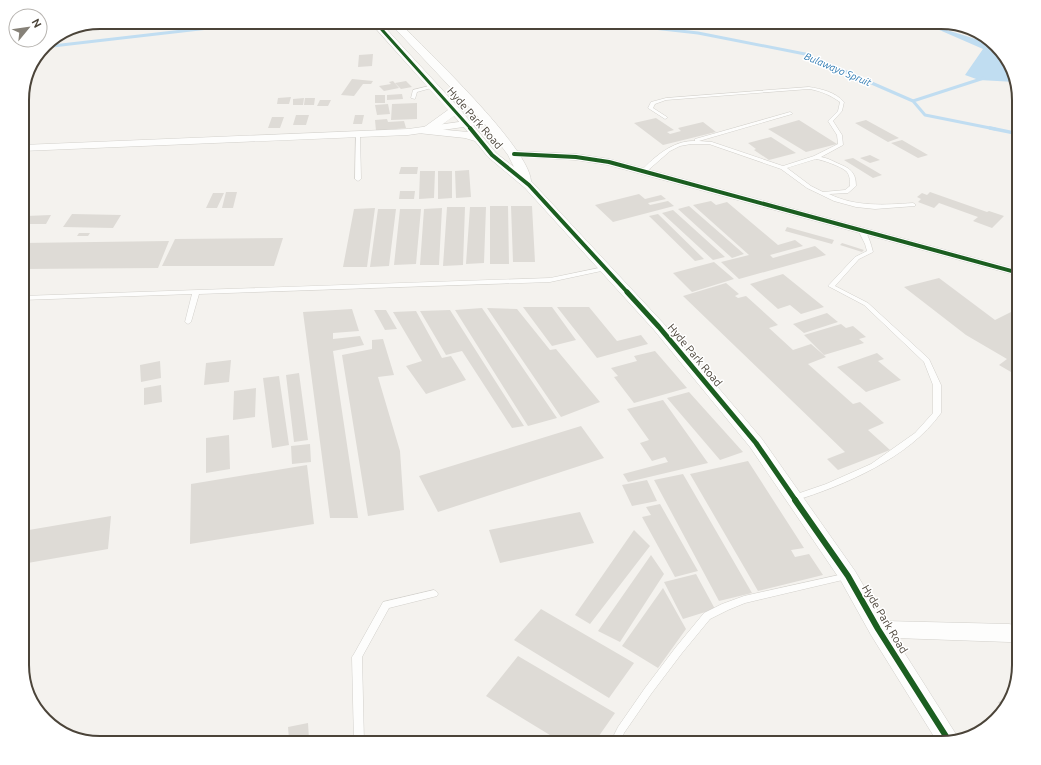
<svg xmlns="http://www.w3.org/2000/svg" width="1041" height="765" viewBox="0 0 1041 765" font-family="Ubuntu,sans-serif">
  <rect width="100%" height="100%" fill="#f4f2ee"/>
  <path fill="#c0ddf1" d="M921,22L995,45L1011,65L1015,82L979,80L965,75L983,49Z"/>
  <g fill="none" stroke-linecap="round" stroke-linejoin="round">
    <path stroke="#c0ddf1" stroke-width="3" d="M600,22L698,33L805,54L913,101L925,115L995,129
      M44,47L243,24H328L365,22
      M913,101L984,78"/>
    <path stroke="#c0ddf1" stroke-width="3.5" d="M990,128L1019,134"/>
  </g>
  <path fill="#dedbd6" d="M373,54L372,66L358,67L359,55Z
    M352,79L373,81L371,84H363L354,96L341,95Z
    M393,81L399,88L384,91L379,86L391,84L389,82Z
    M406,81L412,87L401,89L395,83Z
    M402,94L403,99L387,100V95Z
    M375,95H385V103H375Z
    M291,97L289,104H277L278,98Z
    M304,98L303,105H293V99Z
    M305,98H315L314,105H304Z
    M320,100H331L328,106H317Z
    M417,103V119L391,120L392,104Z
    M388,104L390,114L377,115L375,105Z
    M296,115H309L306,125H293Z
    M355,115H364L362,124H353Z
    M272,117H284L280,128H268Z
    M656,118L674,130L667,132L670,134L681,131L678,128L703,122L716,132L663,145L634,123Z
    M387,119L388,122L404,121L406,128L376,131L375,120Z
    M799,120L837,144L806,152L768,129Z
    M866,120L899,138L888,142L855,123Z
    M771,137L796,153L769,160L754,150L756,149L748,143Z
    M902,140L928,155L918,158L891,143Z
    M870,155L880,160L870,163L860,158Z
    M853,158L882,175L873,178L844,160Z
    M401,167H418L417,174H399Z
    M469,170L471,197L456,198L455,171Z
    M420,171H435L434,198L419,199Z
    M438,171H452V198L438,199Z
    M400,191H415L414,199H399Z
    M226,192H237L233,208H222Z
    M930,192L987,212L989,211L1004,216L992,228L973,221L978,217L939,203L934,208L918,202L921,199L917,197L922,193L927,195Z
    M213,193H224L217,208H206Z
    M639,194L645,199L661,195L666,199L648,203L650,205L668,201L674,206L613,222L595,205Z
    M711,201L716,205L727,202L778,245L795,240L803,246L770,255L773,258L815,246L826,255L739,279L721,262L749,255L693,205Z
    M490,206H508L509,264H490Z
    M511,206H532L535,262H513Z
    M689,206L744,254L732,258L678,209Z
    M447,207H465L463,265L443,266Z
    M470,207H486L484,263L466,264Z
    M375,208L367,267H343L354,209Z
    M442,208L439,265H420L424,209Z
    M378,209H396L389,266L370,267Z
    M400,209H421L416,264L394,265Z
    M673,210L725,257L713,260L662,213Z
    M72,214L121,215L113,228L63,227Z
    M658,214L704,259L695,261L649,216Z
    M51,215L46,224H22L26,216Z
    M787,227L834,240L832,244L785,231Z
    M79,233H90L88,236H77Z
    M283,238L274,266H162L175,239Z
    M169,241L158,268L22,269V243Z
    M842,243L864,250L862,252L840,245Z
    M714,262L734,279L692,292L673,273Z
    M783,274L824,307L801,314L790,305L778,309L750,284Z
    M939,278L995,320L1019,308V367L1011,372L999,365L1007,359L966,335L904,287Z
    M726,283L739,294L735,296L738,298L746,296L778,325L769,328L793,350L811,344L826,357L808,364L853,404L860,402L884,423L868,430L890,450L838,470L827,459L845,452L683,296Z
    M523,307H552L576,340L552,346Z
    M557,307H589L617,341L641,335L648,344L597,358Z
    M482,308L557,418L528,426L455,310Z
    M487,308L517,309L550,350L556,349L600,402L561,417Z
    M352,309L359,331L333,333V339L360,336L364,345L333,351L358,518H330L303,312Z
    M374,310H386L397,329L385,330Z
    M450,310L524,426L512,428L462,351L446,355L420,311Z
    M416,311L442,358L451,356L466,380L426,394L406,366L422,361L393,312Z
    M827,313L838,322L804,333L793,324Z
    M841,324L846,328L853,326L866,337L859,339L864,343L824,355L804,335Z
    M383,339L394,375L378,377L400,451L404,510L368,516L342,355L372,349V340Z
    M655,351L687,388L634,403L614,377L618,376L611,368L637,361L634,356Z
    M877,353L884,359L878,361L901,380L866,392L837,367Z
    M231,360L229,382L204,385L206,363Z
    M160,361L161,378L141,382L140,365Z
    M299,373L308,440L294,442L286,375Z
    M279,376L289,445L272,448L263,378Z
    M161,385L162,402L144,405V388Z
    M256,388L255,417L233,420L234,391Z
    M689,392L743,452L720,460L667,398Z
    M663,400L708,463L628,482L623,474L668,462L665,457L652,461L640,443L649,440L627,409Z
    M581,426L604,458L438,512L419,476Z
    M229,435L230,469L206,473V438Z
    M310,444L311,462L292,464L291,446Z
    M748,461L804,548L791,550L795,557L809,554L823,575L758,591L690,474Z
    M307,465L314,524L190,544L191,484Z
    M683,474L752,593L719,601L654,480Z
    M647,480L657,501L632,506L622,485Z
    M660,504L698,571L675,577L642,517L651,515L646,507Z
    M580,512L594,543L500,563L489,530Z
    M111,516L108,549L22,564L23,531Z
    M634,530L650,546L590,624L575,615Z
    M651,555L664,574L620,642L598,631Z
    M696,574L715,609L683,619L664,582Z
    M663,588L686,629L658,668L622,646Z
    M541,609L634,663L609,698L514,640Z
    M518,656L615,713L594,743H563L486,696Z
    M1007,700L1004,710L998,702Z
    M308,723L309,739L290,743H282V740L289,739L288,727Z"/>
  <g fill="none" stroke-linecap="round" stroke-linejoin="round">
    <defs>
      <path id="service" d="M433,85H435V87L417,92L415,99L411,98L413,90Z
        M809,87C822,89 835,92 844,102L842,111L833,121L842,135L843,145L821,157C827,158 831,160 837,163C849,168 856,171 856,186L848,193L829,194C856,207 884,205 913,203L915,204V206L875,209L856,207L834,201L807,188L781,169L709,144H691L680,146L670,151L646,172L644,173L641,171C655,156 674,140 695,141V139L790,112L792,113V114L699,141L712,142L783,166L814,156L838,144L837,135L828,121L838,111L840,102C830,95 821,91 809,89L666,100L655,104L653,108L667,117V118L665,119L648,108L651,102L666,98ZM816,159C823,160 840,166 846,171C850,175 850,180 850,186L845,190L823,192L811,186L787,168Z
        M356,133L360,134L361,179L358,181L355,179Z
        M861,228C868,232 871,244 873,252L859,259L835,286L868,303L929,359L941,385V413C909,458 845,485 794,501L791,500L790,498L791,496L826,484L871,464L915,433L933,413V385L924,362L864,305L828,286L855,257L867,251L865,244L858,230Z
        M604,267L607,269L606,270L550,282L199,294L191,322L188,324L185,322L192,294L22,300V296L550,278Z
        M848,573L851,574L852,576L851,578L745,603L728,610L710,619L682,653L651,694L624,733L620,743H610L618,727L645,688L676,647L704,613L722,604L744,596Z
        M434,590L437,592L438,594L437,596L389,608L362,657L364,743H354L352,657L354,654L383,602Z"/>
      <path id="minor" d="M488,118L491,119L493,121L491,123L408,135L22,151V145L408,129Z
        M514,151L576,154L609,159L1019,270V276L608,165L576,160L511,156L509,154L511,152Z"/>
      <path id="tertiary" d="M370,22H380L459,108L496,153L514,167L508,155L484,123L389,22H399C427,51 529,147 531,181L664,324L762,439L855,571L884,621L1009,624L1019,626V644L1009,642L895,638L959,739L938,743L871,635L841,581L750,447L654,330L525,188L488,157L475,141L465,138L418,133L416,131L418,129L423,128L448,110ZM454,116L468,132L436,129Z"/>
    </defs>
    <use href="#service" stroke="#d2d0cb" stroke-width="1"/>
    <use href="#minor" stroke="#d2d0cb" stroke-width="1"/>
    <use href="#tertiary" stroke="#d2d0cb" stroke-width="1"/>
    <use href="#service" fill="#fdfdfc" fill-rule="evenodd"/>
    <use href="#minor" fill="#fdfdfc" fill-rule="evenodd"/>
    <use href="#tertiary" fill="#fdfdfc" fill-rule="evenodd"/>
    <defs>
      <path id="cycleway-far3" d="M375,22L471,129"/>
      <path id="cycleway-far2" d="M470,128L492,155L529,185L628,293
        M514,154L576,157L609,162L1019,273"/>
      <path id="cycleway-far1" d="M627,292L659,327L756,443L796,501"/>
      <path id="cycleway" d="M795,500L848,576L878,629L949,741"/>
    </defs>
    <use href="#cycleway-far3" stroke="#fff" stroke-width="4.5"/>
    <use href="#cycleway-far2" stroke="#fff" stroke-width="6"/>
    <use href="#cycleway-far1" stroke="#fff" stroke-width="8"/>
    <use href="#cycleway" stroke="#fff" stroke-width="9"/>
    <use href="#cycleway-far3" stroke="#1b5e20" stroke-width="3"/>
    <use href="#cycleway-far2" stroke="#1b5e20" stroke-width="4"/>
    <use href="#cycleway-far1" stroke="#1b5e20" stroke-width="5"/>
    <use href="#cycleway" stroke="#1b5e20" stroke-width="6"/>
  </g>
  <g text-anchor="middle" stroke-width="3" stroke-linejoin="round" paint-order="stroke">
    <g font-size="10" font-style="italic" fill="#2e7ab2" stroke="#fff">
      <text transform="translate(838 69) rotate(23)" y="4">Bulawayo Spruit</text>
    </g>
    <g font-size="11" fill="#4b4439" stroke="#fff">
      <text transform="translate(475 118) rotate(49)" y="4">Hyde Park Road</text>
      <text transform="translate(695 355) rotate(50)" y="4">Hyde Park Road</text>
      <text transform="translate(885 619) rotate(59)" y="4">Hyde Park Road</text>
    </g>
  </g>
  <path d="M0 0H1041V765H0ZM100 29H941A71 71 0 0 1 1012 100V665A71 71 0 0 1 941 736H100A71 71 0 0 1 29 665V100A71 71 0 0 1 100 29Z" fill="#fff" fill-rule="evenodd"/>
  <path fill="none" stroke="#4b4439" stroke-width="2" d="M100 29H941A71 71 0 0 1 1012 100V665A71 71 0 0 1 941 736H100A71 71 0 0 1 29 665V100A71 71 0 0 1 100 29Z"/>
  <g transform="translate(28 28) rotate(61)"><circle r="19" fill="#ffffff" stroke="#b7b4b0"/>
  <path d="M0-3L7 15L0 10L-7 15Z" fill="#868178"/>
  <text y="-6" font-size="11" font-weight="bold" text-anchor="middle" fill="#4b4439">N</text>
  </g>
</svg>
